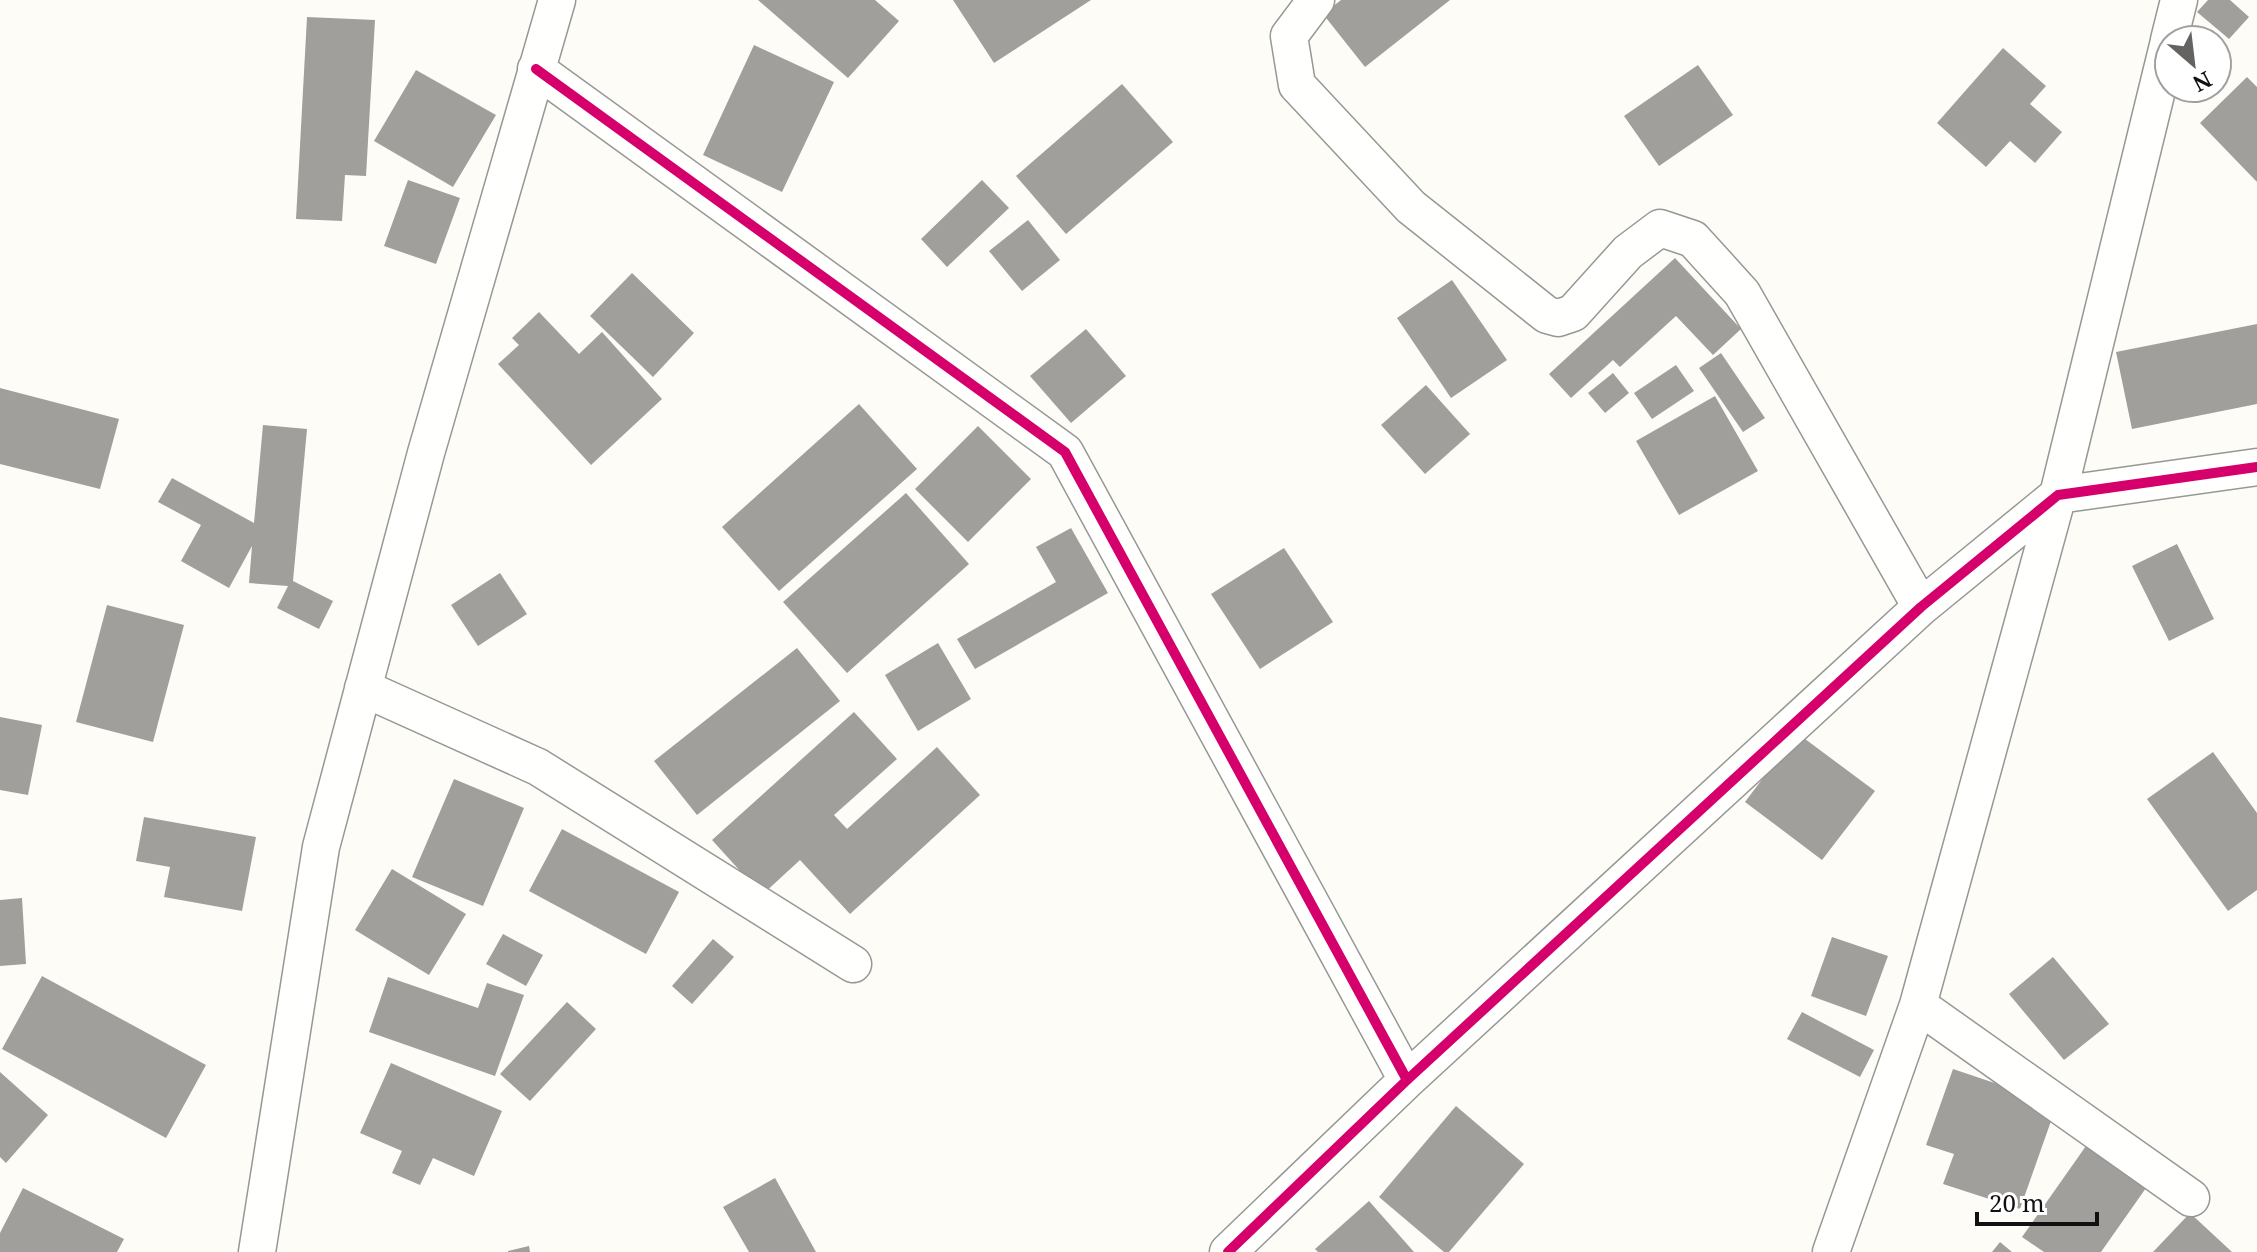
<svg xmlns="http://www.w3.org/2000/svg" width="2257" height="1252" viewBox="0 0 2257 1252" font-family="'Noto Serif',serif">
  <rect width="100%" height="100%" fill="#fdfcf7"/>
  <path fill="#a19f9c" d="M758,0H875L899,21L848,78Z
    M953,0H1091L994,63Z
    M1341,0H1450L1365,67L1323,14Z
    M2208,0H2230L2249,17L2229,39L2197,12Z
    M307,17L375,20L366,176L345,175L342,221L296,219Z
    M754,45L834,82L782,192L703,155Z
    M2003,48L2046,86L2030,104L2062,132L2035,163L2010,141L1986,167L1937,123Z
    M1698,65L1733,115L1659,166L1624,116Z
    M416,70L496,115L453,187L374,141Z
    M2247,77L2257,87V182L2200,123Z
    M1122,84L1173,142L1066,234L1016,176Z
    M408,180L460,198L436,264L384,246Z
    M982,180L1009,208L947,267L921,239Z
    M1028,220L1060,260L1022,291L989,251Z
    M1675,258L1741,329L1713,355L1676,316L1620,367L1613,360L1571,398L1549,374Z
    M632,273L694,333L653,377L590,316Z
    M1452,280L1507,360L1451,398L1397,318Z
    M539,312L579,354L602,332L662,399L591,465L498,364L519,345L512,338Z
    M2257,324V404L2132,429L2116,352Z
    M1086,329L1126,376L1071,423L1030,376Z
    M1721,353L1765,418L1743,432L1699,368Z
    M1676,365L1694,391L1652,419L1634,393Z
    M1613,373L1629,393L1605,413L1588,393Z
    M1426,385L1470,434L1425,474L1381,425Z
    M0,388L119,419L100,489L0,464Z
    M1715,396L1758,471L1679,515L1636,441Z
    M859,404L917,469L779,591L722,527Z
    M263,425L307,429L293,581L333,601L319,629L277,608L288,586L249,583L252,546L229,588L181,561L201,525L158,502L172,478L254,523Z
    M978,426L1031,479L968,542L915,489Z
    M906,493L969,564L847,673L783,602Z
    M1071,528L1108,593L975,669L957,639L1056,582L1036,547Z
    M2177,544L2214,619L2169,641L2132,566Z
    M1284,548L1333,622L1260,669L1211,594Z
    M500,573L527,614L478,646L451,605Z
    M107,605L184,625L153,742L76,722Z
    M938,643L971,699L918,731L885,675Z
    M797,648L840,701L697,815L654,761Z
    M854,712L897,759L834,815L847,829L937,747L980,795L850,914L800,860L762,895L712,840Z
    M0,717L42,725L28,795L0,790Z
    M1797,733L1875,791L1822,860L1745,802Z
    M2213,752L2257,813V890L2228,911L2147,799Z
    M454,779L524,808L483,906L412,877Z
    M144,817L256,837L242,911L164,897L170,867L136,861Z
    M562,829L679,892L646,954L529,891Z
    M392,869L466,914L429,975L355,930Z
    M22,898L26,964L0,966V900Z
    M503,934L543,955L526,986L486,964Z
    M1832,937L1888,956L1866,1016L1811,996Z
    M713,939L734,957L692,1004L672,986Z
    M2053,957L2109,1024L2064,1060L2009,994Z
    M42,976L206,1065L166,1138L2,1049Z
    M388,977L478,1008L487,983L524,995L495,1076L369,1032Z
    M567,1002L596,1029L530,1101L500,1074Z
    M1802,1012L1874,1050L1860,1077L1787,1039Z
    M391,1063L502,1111L474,1176L433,1158L420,1185L392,1173L402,1151L360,1133Z
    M1953,1069L2057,1104L2020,1209L1943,1184L1954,1154L1926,1145Z
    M0,1072L48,1115L6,1163L0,1157Z
    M1456,1106L1524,1164L1449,1252H1444L1379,1197Z
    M2093,1136L2153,1178L2101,1252H2044L2022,1237Z
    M775,1178L816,1252H749L723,1207Z
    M23,1188L124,1239L117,1252H0V1233Z
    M1369,1201L1414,1252H1318L1315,1249Z
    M2190,1213L2232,1252H2153Z
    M2000,1242L2012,1252H1992Z
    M529,1246L530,1252H508V1251Z"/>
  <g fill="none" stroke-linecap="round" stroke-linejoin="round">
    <defs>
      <path id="street" d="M1316,0L1289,36L1297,85L1411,207L1547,315L1558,318L1573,313L1628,252L1660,228L1693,239L1742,293L1921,607
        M2169,40L2179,0
        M536,69L1065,452L1407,1080
        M363,688L538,767L853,964
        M1918,1005L2191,1198
        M257,1252L321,847L426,453L557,0
        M1228,1252L1407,1080L1921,607L2058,495L2257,467
        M1831,1252L1918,1005L2058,495L2169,41"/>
    </defs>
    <use href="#street" stroke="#979795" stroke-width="39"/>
    <use href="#street" stroke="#fffffe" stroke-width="36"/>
    <defs>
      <path id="cycleway" d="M536,69L1065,452L1407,1080
        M1228,1252L1407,1080L1921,607L2058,495L2257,467"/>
    </defs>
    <use href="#cycleway" stroke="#fff" stroke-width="15"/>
    <use href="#cycleway" stroke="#d6006c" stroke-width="10"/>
  </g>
  <g transform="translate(2193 64) rotate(152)"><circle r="38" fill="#ffffff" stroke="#a0a0a0" stroke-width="2"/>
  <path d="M0-6L14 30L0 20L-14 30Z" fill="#646362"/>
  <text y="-12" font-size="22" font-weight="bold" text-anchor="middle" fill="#111111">N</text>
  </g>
  <path d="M1977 1212v12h120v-12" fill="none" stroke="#111111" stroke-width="4"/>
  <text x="1989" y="1212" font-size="24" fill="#111111" stroke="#ffffff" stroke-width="6" paint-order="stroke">20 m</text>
</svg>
